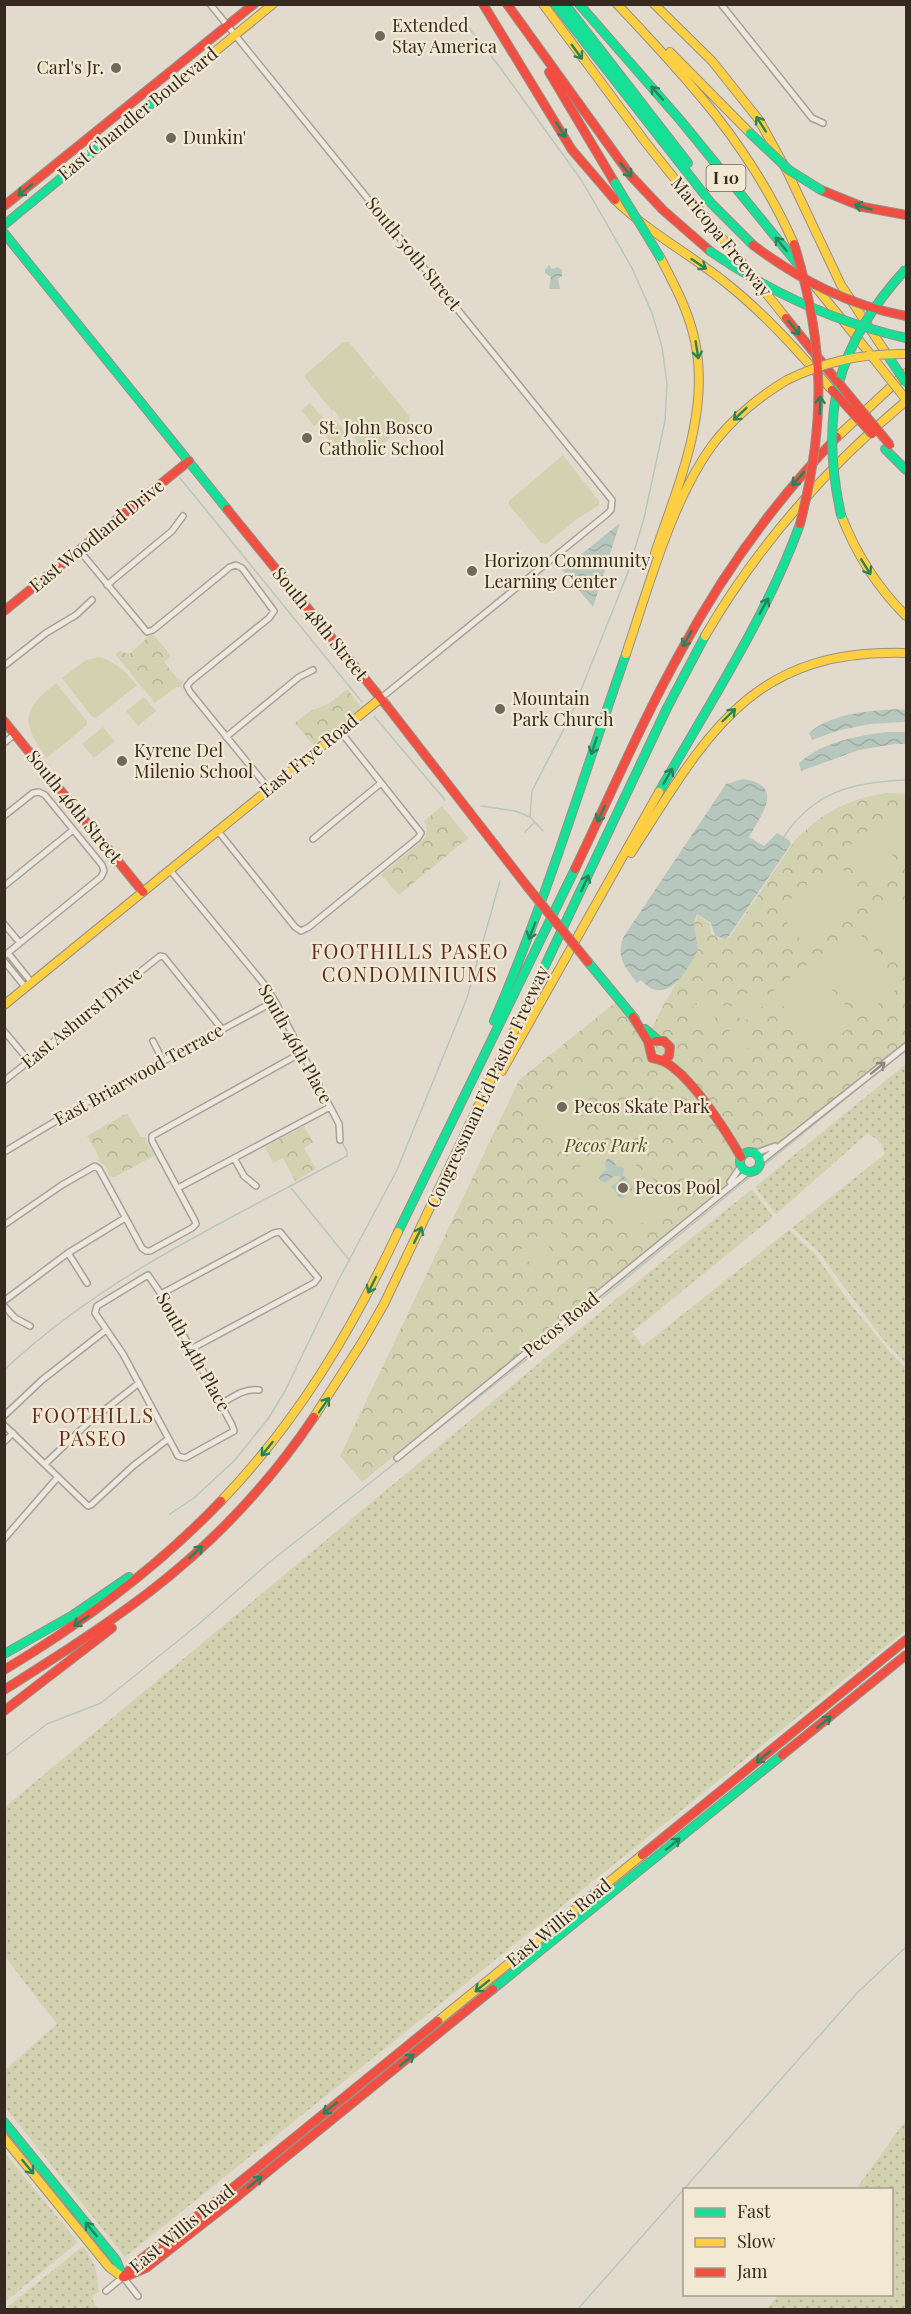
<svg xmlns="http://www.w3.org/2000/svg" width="911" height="2314" viewBox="0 0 911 2314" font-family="'Playfair Display',serif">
  <defs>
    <pattern id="grass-dots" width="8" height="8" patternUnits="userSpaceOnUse" patternTransform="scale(1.5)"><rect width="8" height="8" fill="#d2d1b0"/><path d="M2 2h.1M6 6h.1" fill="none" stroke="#b5b397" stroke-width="1.8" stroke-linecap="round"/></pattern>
    <pattern id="park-crowns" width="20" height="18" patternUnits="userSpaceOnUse" patternTransform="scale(1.5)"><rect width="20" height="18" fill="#d2d1b0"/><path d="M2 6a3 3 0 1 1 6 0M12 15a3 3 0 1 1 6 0" fill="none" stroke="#b5b397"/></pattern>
    <pattern id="water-waves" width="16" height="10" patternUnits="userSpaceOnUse" patternTransform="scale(1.5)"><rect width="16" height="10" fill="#b8c7be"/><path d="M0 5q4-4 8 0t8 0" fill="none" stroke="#9faba3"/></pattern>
  </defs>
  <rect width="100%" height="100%" fill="#e2dbcd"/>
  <path fill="url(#grass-dots)" d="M906,1064V1364L882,1338L817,1250L792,1228L885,1154L881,1143L868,1133L776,1214L755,1187Z
    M752,1189L773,1217L632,1332L643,1346L789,1230L815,1254L852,1306L890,1352L906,1368V1630L125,2257L5,2107V2070L57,2024L5,1957V1807L615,1300Z
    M906,2120V2309H767L778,2295L892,2294V2190L856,2189Z
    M4,2152L78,2242L5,2302H4Z
    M83,2246C89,2255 96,2265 97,2276C98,2281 97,2285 99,2291L91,2297L98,2309H5Z"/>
  <path fill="url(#park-crowns)" d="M154,635L171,656L164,662L178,679L183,681L181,687H176L155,703L115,654L120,651L129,654L145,640L146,637Z
    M347,689L361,707L314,746L295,723L310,711L328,704Z
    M886,793L906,794V1041L780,1141L758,1150L753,1149L737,1162C738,1182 698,1209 684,1221L362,1482L340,1456L519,1080L616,1002L643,1035L653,1026L666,1000L698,950L694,925L698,915L710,924L711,933L720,940L730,937L793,843C819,814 847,799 886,793Z
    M442,806L468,838L399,895L381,875L425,838L427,829L424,821Z
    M127,1113L141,1137H146L147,1144L155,1155L115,1177L109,1176L106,1166L98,1161L99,1157L87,1136Z
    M304,1126L313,1142L304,1148L316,1169L295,1181L283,1158L273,1163L265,1147Z"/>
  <path fill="#d2d1b0" d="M343,342H349L375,374L371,377L372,379L376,375L410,417L409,423L368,455L339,418L334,410L332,411L304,376Z
    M310,403L323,418L314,426L301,410Z
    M335,419L348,436L334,447L321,430Z
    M563,455L599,501V505L577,519L546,544L541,543L509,505V501Z
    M100,657C116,662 126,672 137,685L96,718L92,717L62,678L86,660Z
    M56,683L87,721V725L47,758C21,723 21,710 56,683Z
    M144,697L156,711L138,726L126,711Z
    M103,727L115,741L94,758L82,744Z
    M898,806L906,816V867L873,826Z
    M870,829L904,869L878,890L845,849Z
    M836,861L867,899L808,948L777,910Z
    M898,894L906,904V973L865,921Z
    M855,928L901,985L865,1015L819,958Z
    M810,962L858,1021L820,1051L772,992Z
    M751,990L763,1006L743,1022L730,1007Z
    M711,991L718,1002L720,1001L726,1009L723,1012L719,1011L721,1014L717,1017L702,998L706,995L708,997V993Z
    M701,999L708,1010L716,1018L712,1021L709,1019L710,1022L707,1025L700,1014H698L692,1006L695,1003L697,1006V1002Z
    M739,1023L755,1042L733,1059L718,1041Z
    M579,1078L585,1080L588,1093L568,1133L556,1140L540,1131L535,1122L555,1083Z
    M614,1147H621L646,1177L651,1176L667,1198C665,1207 659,1211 652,1216C635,1229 627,1236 611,1217L612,1207L601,1202V1192L598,1189L593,1194L581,1179L583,1177L578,1173L579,1167L584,1165L582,1162L597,1150L602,1156Z
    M553,1223L568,1241L558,1250L543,1232Z
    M539,1235L554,1253L535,1269L520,1250Z"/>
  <path fill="url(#water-waves)" d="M549,265L552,269L557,267L562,270V276L558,279L560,289H549L551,277L545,273V270Z
    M620,523L593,607L562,570Z
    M897,709L906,710V722L870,724L840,730L812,740L809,733C832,713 868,711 897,709Z
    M887,732H906V744H895L859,750L801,771L799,763C823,742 856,736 887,732Z
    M743,779C786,785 761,815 749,837L764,846L777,833L789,840L791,844L729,936L725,939L715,936L711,923L697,914L694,924L698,950C686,973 666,1008 641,980L637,983C625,967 615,956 624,936L726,784Z
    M608,1158L613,1160L617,1167L621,1166L624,1168L623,1175L634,1188L621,1199L611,1187L621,1179L620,1176H615L605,1183L599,1179L600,1175L606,1170L605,1162Z"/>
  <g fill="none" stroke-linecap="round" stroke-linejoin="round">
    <path stroke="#b8c7be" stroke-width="1.5" d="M465,23L499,66L582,181L632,268L652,313L662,347L667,384L665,421L644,518L627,575L571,715L532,791L530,817L543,831
      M180,478L362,702
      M374,716L445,800
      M481,806L515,811L530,817
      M525,832L535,822
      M783,838C814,791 853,782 906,780
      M291,1188L350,1261
      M4,1370C105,1275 227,1221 347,1156V1151L341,1141
      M170,1514L194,1498L234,1461L268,1419L285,1391L338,1281L397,1170L467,998L500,881
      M4,1757L47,1724L101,1703L200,1623L271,1561L551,1340L906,1049
      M577,2310L858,1992L906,1947"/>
    <defs>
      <path id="street" d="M210,4L612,500L611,510L607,514L381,698
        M721,4L812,118L823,123
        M79,550L147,632L153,630L230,567L236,565L242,568L274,611L269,618L191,681L187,686L190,692L269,789
        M107,585L172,531L183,516
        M4,666L46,633L76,615L92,600
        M226,737L299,677L313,670
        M4,743L15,734
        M4,816L33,793L39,792L45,795L102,865L104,871L101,877L4,956
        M218,831L295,927L301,931L309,927L418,838L421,833L340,731
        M313,839L381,783
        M170,870L264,984L275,1001L339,1124L340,1140
        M4,886L73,830
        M4,924L20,943
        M8,953L32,983
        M4,961L26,988
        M4,1031L29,1061
        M153,1041L163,1061
        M4,1081L160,956L164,957L222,1029
        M4,1152L86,1103L275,1001
        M756,1153L775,1146
        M234,1158L244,1176L256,1186
        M761,1161L906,1046
        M730,1182L741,1166
        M178,1188L330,1107
        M4,1225L62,1185L95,1166L99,1169L142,1248L146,1251H150L192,1228L196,1224L195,1221L152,1141V1136L301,1053
        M68,1253L87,1283
        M148,1275L161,1294L232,1425L234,1431L185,1458L178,1456L123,1354L95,1313L97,1306Z
        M161,1294L274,1233L280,1232L318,1278L314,1283L191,1349
        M4,1301L68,1253L125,1218
        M4,1306L15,1318L30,1326
        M221,1404C233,1397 244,1388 259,1390
        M4,1416L42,1380L106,1330
        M4,1425L88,1506L91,1505L133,1466L168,1439
        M4,1442L13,1433
        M397,1458L748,1172
        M45,1464L88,1423L139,1383
        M4,1539L58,1477
        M106,2291L123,2277L138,2296"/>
      <path id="fast" d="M555,4L711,203L753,245
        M565,4L688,163
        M579,4L681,121L801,268
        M4,225L195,68
        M4,233L227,509
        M885,449L906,470
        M659,792C708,706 767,616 800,524
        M588,962L635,1019
        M533,991L667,708L705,636
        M494,1021C546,901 583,777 626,654
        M645,1029L658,1040
        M740 1162a10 10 0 1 1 20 0a10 10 0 1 1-20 0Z
        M398,1232L575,869
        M4,1654L73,1615L129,1577
        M493,1989L782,1755
        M4,2122L116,2260L123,2277"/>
      <path id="slow" d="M543,4L646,143L786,318
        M617,4C689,80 751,147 794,244
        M654,4L712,61L759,120L787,171L841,285L890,359
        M670,52L750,133
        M195,68L273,4
        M615,200C648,232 690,254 726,283C765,314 798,351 830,388
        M814,285L870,354
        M837,437L906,373
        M841,515C856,554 877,587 906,616
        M655,553C678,485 713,407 693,333C686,306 673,282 660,257
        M705,636C758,545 826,468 906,401
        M626,654C649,586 673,495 717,439C737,415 760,396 787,380
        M631,853C706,737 749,648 906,653
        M4,1005L381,698
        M502,1071L659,792
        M314,1417L361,1344L384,1304L533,991
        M221,1501C297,1422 352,1330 398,1232
        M438,2021L642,1855
        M4,2138L109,2267L122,2277"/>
      <path id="jam" d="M483,4L572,150L615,200
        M507,4L631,176L663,210L710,251
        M549,72L615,183
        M821,190L863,207L906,215
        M4,206L254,4
        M786,318L837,381
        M227,509L387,706L526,885
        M4,611L189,461
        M4,721L143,892
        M575,869C610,796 642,721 681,651C723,573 775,501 837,437
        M633,1017L648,1041L652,1058C656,1059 661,1060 665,1062C692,1077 726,1131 741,1157
        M656,1041H664L670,1047L669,1056L663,1061
        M4,1670C84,1622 157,1568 221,1501
        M4,1690C53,1659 102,1628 148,1593C212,1544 269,1484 314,1417
        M4,1711L112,1628
        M782,1755L906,1655
        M642,1855L906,1640
        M123,2277L136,2263L209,2207L438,2021
        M125,2277L146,2268L228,2204L493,1989"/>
    </defs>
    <use href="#street" stroke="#a8a096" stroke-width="8"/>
    <use href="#fast" stroke="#979086" stroke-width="10"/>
    <use href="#slow" stroke="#979086" stroke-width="10"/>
    <use href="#jam" stroke="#979086" stroke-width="10"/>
    <use href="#street" stroke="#ebe7de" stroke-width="5"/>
    <use href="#fast" stroke="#16e098" stroke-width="8"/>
    <use href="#slow" stroke="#ffcf43" stroke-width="8"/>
    <use href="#jam" stroke="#f24e42" stroke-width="8"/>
    <defs>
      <path id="fast-bridge" d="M750,133L789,170L821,190
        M615,183L660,257
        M710,251C771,293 834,322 906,338
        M890,359L906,383
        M841,515C819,414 836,345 906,269"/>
      <path id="slow-bridge" d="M870,354L904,397
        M787,380C825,361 863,353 906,354"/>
      <path id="jam-bridge" d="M794,244C825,344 826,423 800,524
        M753,245C800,280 848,305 906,316
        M837,381L890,445
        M832,390L872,434
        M526,885L588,962"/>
    </defs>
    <use href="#fast-bridge" stroke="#979086" stroke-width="10" stroke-linecap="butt"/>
    <use href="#slow-bridge" stroke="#979086" stroke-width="10" stroke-linecap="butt"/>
    <use href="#jam-bridge" stroke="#979086" stroke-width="10" stroke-linecap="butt"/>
    <use href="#fast-bridge" stroke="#16e098" stroke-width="8"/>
    <use href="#slow-bridge" stroke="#ffcf43" stroke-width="8"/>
    <use href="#jam-bridge" stroke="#f24e42" stroke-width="8"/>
  </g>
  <defs><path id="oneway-shaft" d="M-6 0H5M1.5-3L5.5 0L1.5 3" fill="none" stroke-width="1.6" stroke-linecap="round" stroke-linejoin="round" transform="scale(1.5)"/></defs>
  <g stroke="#26845c">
    <use href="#oneway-shaft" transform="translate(577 52) rotate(54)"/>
    <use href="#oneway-shaft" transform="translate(657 93) rotate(-131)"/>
    <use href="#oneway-shaft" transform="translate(761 124) rotate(-123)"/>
    <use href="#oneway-shaft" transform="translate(561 130) rotate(58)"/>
    <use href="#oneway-shaft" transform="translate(626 170) rotate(51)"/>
    <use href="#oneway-shaft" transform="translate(25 190) rotate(141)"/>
    <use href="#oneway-shaft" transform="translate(863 207) rotate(-164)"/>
    <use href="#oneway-shaft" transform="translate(781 244) rotate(-129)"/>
    <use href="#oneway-shaft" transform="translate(699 264) rotate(34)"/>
    <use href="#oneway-shaft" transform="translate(794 328) rotate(51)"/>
    <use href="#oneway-shaft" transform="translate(697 350) rotate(81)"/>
    <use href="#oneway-shaft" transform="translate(820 405) rotate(-88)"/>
    <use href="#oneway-shaft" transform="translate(740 414) rotate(137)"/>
    <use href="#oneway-shaft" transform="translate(798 479) rotate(131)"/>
    <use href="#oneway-shaft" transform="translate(866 567) rotate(58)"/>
    <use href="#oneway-shaft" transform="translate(764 606) rotate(-61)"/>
    <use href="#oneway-shaft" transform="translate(687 639) rotate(119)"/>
    <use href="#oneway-shaft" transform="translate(729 715) rotate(-44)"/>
    <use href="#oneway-shaft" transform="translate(594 746) rotate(108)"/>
    <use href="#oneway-shaft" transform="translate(668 776) rotate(-60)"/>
    <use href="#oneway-shaft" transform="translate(601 814) rotate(116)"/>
    <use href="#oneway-shaft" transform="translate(585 883) rotate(-65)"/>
    <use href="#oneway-shaft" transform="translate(532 931) rotate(111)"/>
    <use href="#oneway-shaft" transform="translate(418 1235) rotate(-64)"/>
    <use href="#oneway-shaft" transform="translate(372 1285) rotate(116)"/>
    <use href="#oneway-shaft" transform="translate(324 1405) rotate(-55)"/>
    <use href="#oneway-shaft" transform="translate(267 1449) rotate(129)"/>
    <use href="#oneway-shaft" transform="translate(196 1552) rotate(-43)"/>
    <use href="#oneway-shaft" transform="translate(81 1621) rotate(146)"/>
    <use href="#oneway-shaft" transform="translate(824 1722) rotate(-39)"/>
    <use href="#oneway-shaft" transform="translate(763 1757) rotate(141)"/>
    <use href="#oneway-shaft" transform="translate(673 1844) rotate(-39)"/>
    <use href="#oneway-shaft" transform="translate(482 1986) rotate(141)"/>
    <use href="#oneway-shaft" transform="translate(407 2060) rotate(-39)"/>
    <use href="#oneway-shaft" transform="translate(330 2108) rotate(141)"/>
    <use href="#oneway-shaft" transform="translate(28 2167) rotate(51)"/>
    <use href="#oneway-shaft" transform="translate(255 2182) rotate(-39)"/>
    <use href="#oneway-shaft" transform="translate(91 2229) rotate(-129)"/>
  </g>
  <use stroke="#90887e" href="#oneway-shaft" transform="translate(878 1068) rotate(-39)"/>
  <g fill="#72675c" stroke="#f3e9d3" stroke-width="2">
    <circle cx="380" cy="36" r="6"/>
    <circle cx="116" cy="68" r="6"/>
    <circle cx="171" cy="138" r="6"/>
    <circle cx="307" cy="438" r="6"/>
    <circle cx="472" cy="571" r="6"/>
    <circle cx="500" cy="709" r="6"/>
    <circle cx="122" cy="761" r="6"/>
    <circle cx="562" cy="1107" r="6"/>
    <circle cx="623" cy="1188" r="6"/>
  </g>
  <g text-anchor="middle" stroke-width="4.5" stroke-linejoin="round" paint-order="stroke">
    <rect fill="#f3e9d3" stroke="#6f6355" stroke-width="1.5" x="706.5" y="165" width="39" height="26" rx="4.5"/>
    <g font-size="16" font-weight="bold" fill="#36291f">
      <text x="726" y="184">I 10</text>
    </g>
    <g font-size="18" fill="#36291f" stroke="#f3e9d3" text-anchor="start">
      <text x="392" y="32">Extended<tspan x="392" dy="21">Stay America</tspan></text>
      <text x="104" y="74" text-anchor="end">Carl's Jr.</text>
      <text x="183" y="144">Dunkin'</text>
      <text x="319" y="434">St. John Bosco<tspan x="319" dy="21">Catholic School</tspan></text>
      <text x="484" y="567">Horizon Community<tspan x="484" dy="21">Learning Center</tspan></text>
      <text x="512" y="705">Mountain<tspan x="512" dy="21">Park Church</tspan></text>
      <text x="134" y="757">Kyrene Del<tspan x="134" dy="21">Milenio School</tspan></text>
      <text x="574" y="1113">Pecos Skate Park</text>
      <text x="635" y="1194">Pecos Pool</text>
    </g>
    <g font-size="18" fill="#36291f" stroke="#f3e9d3">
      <text transform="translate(138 114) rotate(-39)" y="6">East Chandler Boulevard</text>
      <text transform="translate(721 237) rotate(51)" y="6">Maricopa Freeway</text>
      <text transform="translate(413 254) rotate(51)" y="6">South 50th Street</text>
      <text transform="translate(97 536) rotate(-39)" y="6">East Woodland Drive</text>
      <text transform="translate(320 624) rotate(51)" y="6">South 48th Street</text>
      <text transform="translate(309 756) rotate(-39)" y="6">East Frye Road</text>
      <text transform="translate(74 807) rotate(51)" y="6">South 46th Street</text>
      <text transform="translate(82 1018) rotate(-39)" y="6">East Ashurst Drive</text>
      <text transform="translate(295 1044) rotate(61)" y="6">South 46th Place</text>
      <text transform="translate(139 1075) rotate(-29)" y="6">East Briarwood Terrace</text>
      <text transform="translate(488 1087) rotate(-65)" y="6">Congressman Ed Pastor Freeway</text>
      <text transform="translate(561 1325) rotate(-39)" y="6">Pecos Road</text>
      <text transform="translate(193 1352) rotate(61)" y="6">South 44th Place</text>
      <text transform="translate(559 1923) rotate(-39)" y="6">East Willis Road</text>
      <text transform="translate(182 2229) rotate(-39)" y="6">East Willis Road</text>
    </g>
    <g font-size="18" font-style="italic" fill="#475127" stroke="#f3e9d3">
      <text x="606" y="1152">Pecos Park</text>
    </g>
    <g font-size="20" letter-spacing="1.5" fill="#602c21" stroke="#f3e9d3">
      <text x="410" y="959">FOOTHILLS PASEO<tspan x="410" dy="23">CONDOMINIUMS</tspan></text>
      <text x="93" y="1423">FOOTHILLS<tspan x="93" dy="23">PASEO</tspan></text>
    </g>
  </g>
  <rect width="911" height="2314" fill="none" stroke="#36291f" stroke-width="12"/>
  <rect x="683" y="2188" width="210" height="108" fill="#f3e9d3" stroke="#a79c8b" stroke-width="1.5"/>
  <rect x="695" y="2208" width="30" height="9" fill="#16e098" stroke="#a79c8b" stroke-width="1.5"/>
  <text x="737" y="2218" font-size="18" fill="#36291f">Fast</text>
  <rect x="695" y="2238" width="30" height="9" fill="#ffcf43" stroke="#a79c8b" stroke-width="1.5"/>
  <text x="737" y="2248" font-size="18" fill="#36291f">Slow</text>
  <rect x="695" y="2268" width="30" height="9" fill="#f24e42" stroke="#a79c8b" stroke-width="1.5"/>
  <text x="737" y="2278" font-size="18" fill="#36291f">Jam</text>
</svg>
